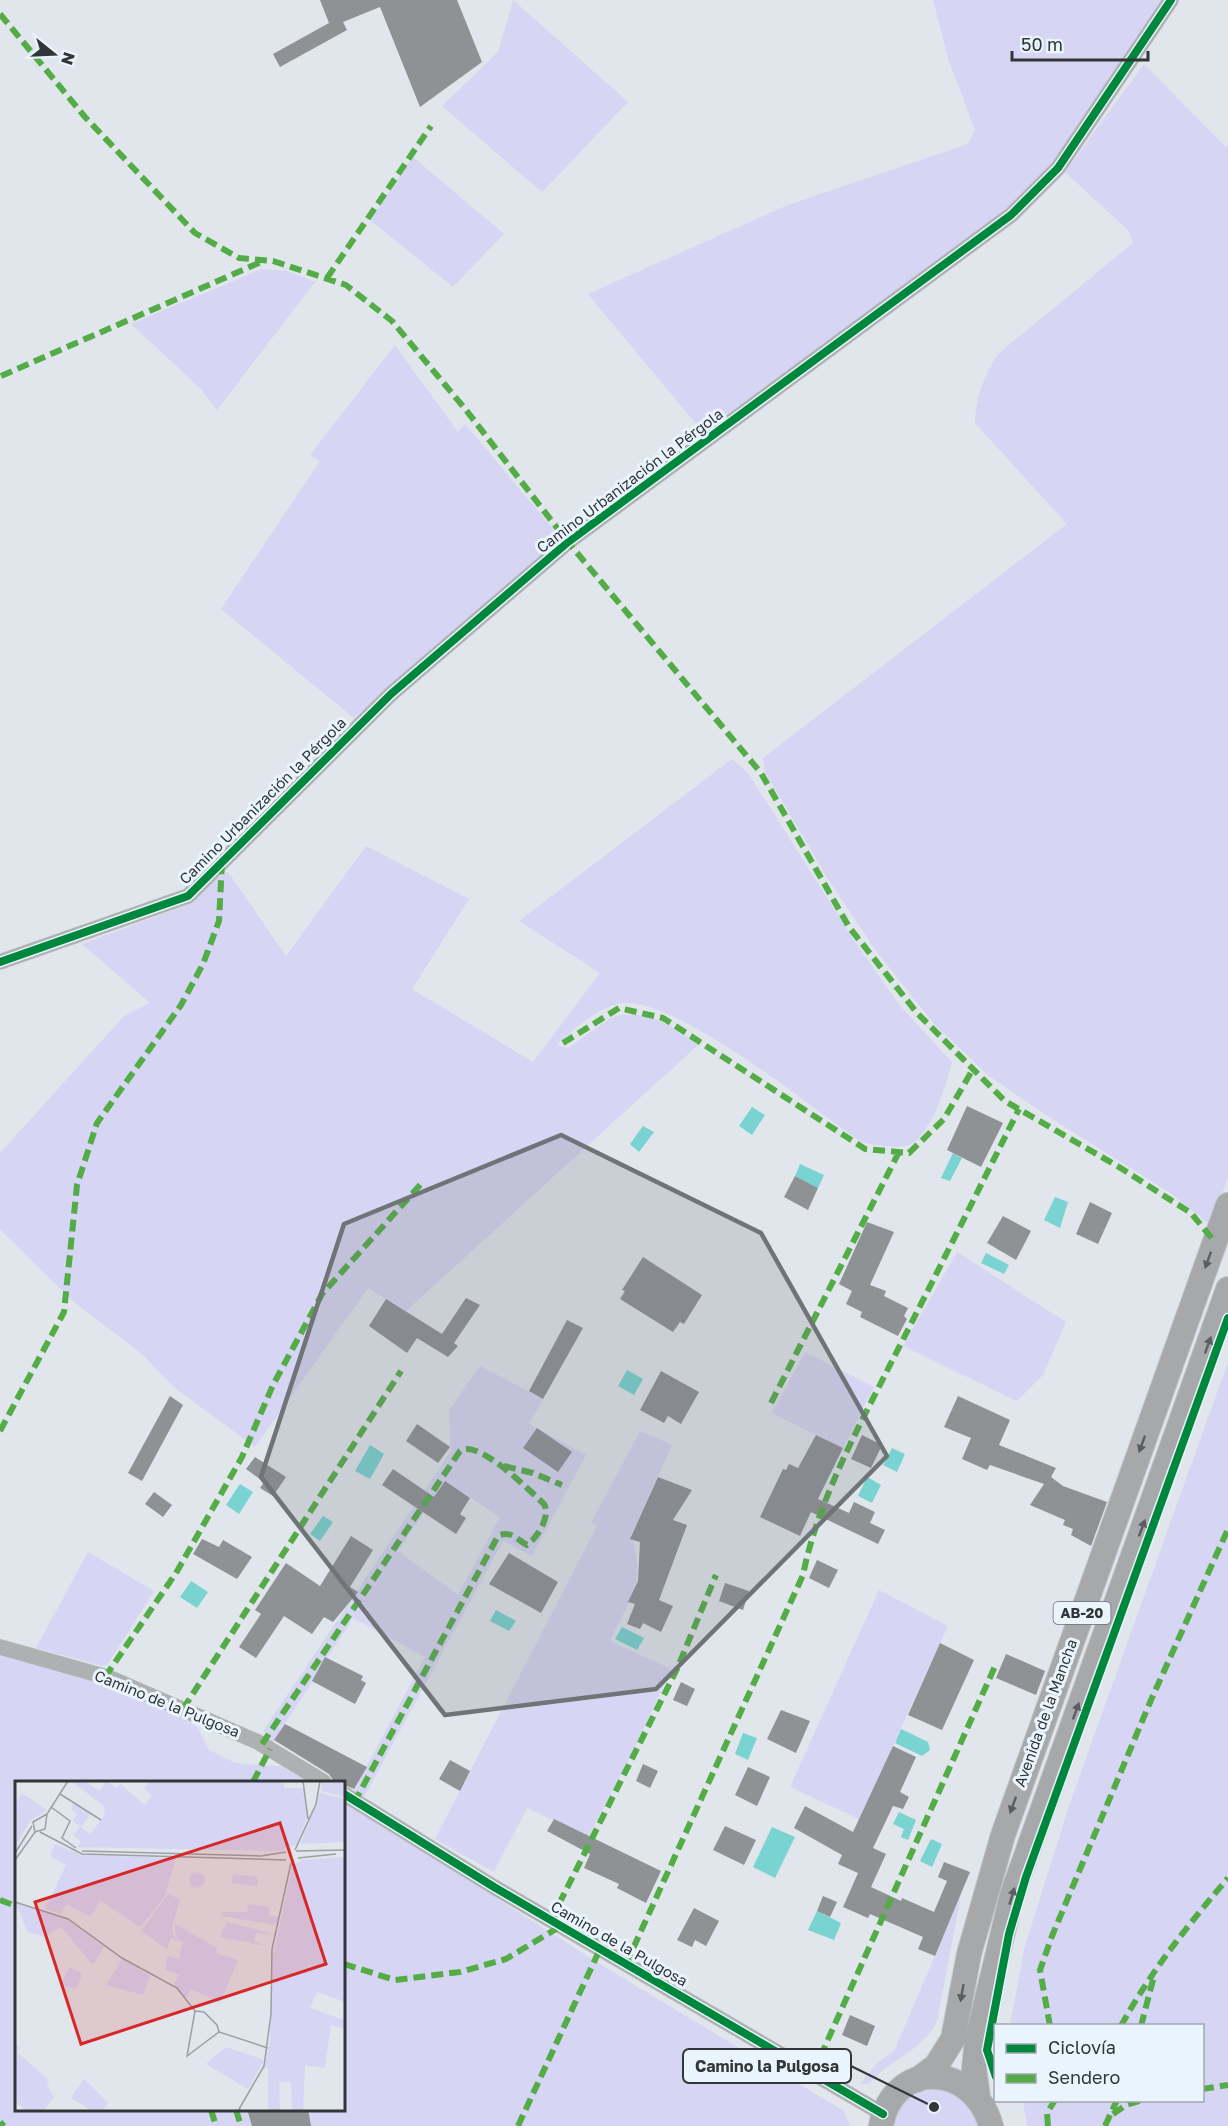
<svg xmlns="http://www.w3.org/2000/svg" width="1228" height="2126" viewBox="0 0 1228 2126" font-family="'Golos Text',sans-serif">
  <rect width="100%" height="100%" fill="#e0e6eb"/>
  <path fill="#d6d5f3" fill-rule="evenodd" d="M513,0L628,102L542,192L442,106L498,52Z
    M933,0H1163L1049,169L1017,203L791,371L702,431L588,294L788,205L968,144L975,130L949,61Z
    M1144,64L1226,147L1228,146V1177L1212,1223L1205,1221L1172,1194L1049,1117L989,1076L934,1024L877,952L828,879L765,772L763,758L1067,524L975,423C976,397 983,376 998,354L1133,243L1129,231L1065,172Z
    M413,157L504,234L453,287L370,220Z
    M262,269L287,271L315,282L217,410L201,389L131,324Z
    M395,345L458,432L465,424L560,537L558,544L354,718L221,609L320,461L310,455Z
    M732,759L748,773L855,942L901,1007L952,1062C948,1082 929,1139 909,1145C894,1149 876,1145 861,1142C811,1107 682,1002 626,1003C602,1003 573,1030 556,1045L568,1048C581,1040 607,1018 620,1015C648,1010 678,1029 698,1045L406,1311L368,1288L255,1447L175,1388L142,1354L75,1303L0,1229V1153L125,1015L150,1003L82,944L190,904L210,882L228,872L286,956L366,846L469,899L412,989L533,1062L600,973L519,921Z
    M957,1252L1066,1322L1043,1375L1017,1401L903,1346Z
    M805,1352L874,1387L843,1448L772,1413Z
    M1228,1362V2126H1027L1023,2101L1202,2100V2026L1010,2025L1025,1946L1071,1800Z
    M480,1366L543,1399L529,1424L586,1455L532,1556L503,1541L364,1797L353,1792L425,1657L353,1618L272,1744L263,1731L451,1451L449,1411ZM445,1481L500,1517L458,1595L398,1551Z
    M640,1431L672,1445L631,1535C647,1583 630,1598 610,1641L671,1669L631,1755L588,1837L527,1808L494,1872L435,1839L597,1526L591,1523Z
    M88,1552L154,1591L108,1664L102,1666L36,1648Z
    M879,1590L948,1626L859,1819L790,1787Z
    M0,1653L106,1681L166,1706L198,1728L209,1750L235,1763L285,1767L311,1782H16V2110H344V1802L608,1969L844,2111L850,2126H0Z
    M961,1895L937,2021C921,2053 893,2056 869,2084H860L877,2063L894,2051Z
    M927,2089C954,2089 969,2101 978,2126H891C899,2106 906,2097 927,2089Z"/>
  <path fill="#78d3d1" d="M752,1107L765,1115L752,1135L739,1126Z
    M643,1126L654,1132L639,1152L630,1144Z
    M953,1153L962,1158L950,1181L941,1178Z
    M800,1164L824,1175L818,1188L795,1176Z
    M1055,1197L1068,1202L1060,1228L1044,1220Z
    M986,1253L1009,1265L1004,1274L981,1263Z
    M627,1370L643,1379L634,1395L618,1386Z
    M370,1445L384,1454L370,1479L355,1471Z
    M892,1448L905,1454L897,1472L883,1465Z
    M867,1477L881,1485L872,1503L858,1496Z
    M240,1484L253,1492L239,1514L226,1505Z
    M323,1516L333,1522L320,1541L310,1534Z
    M191,1581L208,1592L197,1608L180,1597Z
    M496,1610L516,1621L509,1631L490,1621Z
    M622,1627L644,1638L637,1650L615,1639Z
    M901,1729L928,1742L930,1750L922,1756L895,1743Z
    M743,1733L757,1738L748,1760L735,1754Z
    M899,1812L916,1820L908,1840L901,1837L904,1829L893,1824Z
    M772,1827L795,1837L775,1878L753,1867Z
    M931,1839L942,1844L932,1867L920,1861Z
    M817,1911L841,1923L834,1940L808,1930Z"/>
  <path fill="#8e9295" d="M320,0H457L482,62L420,107L380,7L343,22L347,30L280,67L273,54L329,23Z
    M967,1106L1003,1123L981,1167L947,1150Z
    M795,1176L818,1188L808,1210L784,1197Z
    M1090,1202L1112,1213L1098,1244L1076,1234Z
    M1003,1216L1031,1231L1016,1260L987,1243Z
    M867,1222L894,1232L870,1285L886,1291L884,1296L908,1308L904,1316L907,1319L898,1336L860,1317L862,1312L846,1304L852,1291L839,1284Z
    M643,1257L702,1295L684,1324L680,1322L673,1332L620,1299L625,1291L622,1290Z
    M466,1298L480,1305L454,1343L458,1346L448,1357L417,1338L407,1353L369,1326L386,1299L442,1334Z
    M567,1320L583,1328L543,1399L529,1391Z
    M661,1371L699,1392L681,1424L668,1416L664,1423L640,1410Z
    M170,1396L183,1405L142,1481L128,1473Z
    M958,1396L1010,1420L999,1445L1056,1468L1051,1477L1063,1486L1107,1502L1091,1546L1071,1535L1073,1529L1063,1525L1065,1520L1030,1505L1044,1484L990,1465L987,1470L962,1459L971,1438L944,1427Z
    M417,1424L450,1447L438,1463L406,1441Z
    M537,1428L572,1452L558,1472L523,1448Z
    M816,1435L843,1448L818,1499L849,1513L854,1502L875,1512L870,1523L885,1530L878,1544L811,1512L800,1536L760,1517L783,1469L786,1470L789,1464L798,1468Z
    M862,1435L882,1445L871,1468L851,1459Z
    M255,1457L286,1477L273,1496L260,1488L264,1482L246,1469Z
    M393,1469L434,1497L445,1481L470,1498L460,1514L466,1518L456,1534L382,1485Z
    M658,1477L692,1490L673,1520L687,1525L659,1600L673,1606L661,1632L643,1623L640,1629L627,1624L635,1604L628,1602L638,1581L640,1542L630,1539Z
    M154,1492L172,1505L163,1517L145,1504Z
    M351,1536L373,1550L350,1587L358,1592L333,1622L324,1617L312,1634L284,1616L256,1658L239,1647L261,1614L255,1610L286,1563L320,1586Z
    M202,1539L219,1547L223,1540L252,1557L237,1579L193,1554Z
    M509,1553L558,1582L541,1613L489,1584Z
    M817,1560L838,1570L829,1588L809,1578Z
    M725,1583L749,1591L743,1610L719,1601Z
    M940,1643L974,1660L942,1730L908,1715Z
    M1006,1654L1045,1671L1036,1695L996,1678Z
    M325,1657L363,1676L361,1680L366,1683L355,1704L312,1681Z
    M681,1682L695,1689L687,1706L673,1700Z
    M781,1710L810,1721L796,1753L767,1739Z
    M285,1724L367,1767L354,1789L333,1780L329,1774L274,1740Z
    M893,1746L916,1757L900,1792L909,1797L903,1809L893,1806L873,1848L886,1854L871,1887L901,1901L902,1898L934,1912L947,1881L938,1877L944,1862L970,1872L935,1956L918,1949L923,1937L870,1914L868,1918L843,1907L858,1873L838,1864L842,1855L794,1828L805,1806L853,1832Z
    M450,1760L470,1771L460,1791L439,1779Z
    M643,1764L658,1771L650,1788L636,1781Z
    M748,1767L770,1777L757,1806L735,1795Z
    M554,1819L661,1871L646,1903L617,1888L619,1884L584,1868L590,1854L547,1831Z
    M725,1826L756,1840L744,1865L713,1850Z
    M823,1896L837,1902L830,1917L817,1911Z
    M694,1908L719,1921L706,1946L695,1940L692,1947L677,1940Z
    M850,2015L875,2026L867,2046L842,2035Z
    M247,2109H308L311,2126H252Z"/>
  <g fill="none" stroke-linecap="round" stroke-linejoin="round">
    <defs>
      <path id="street" d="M0,962L188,896L391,694L568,542L1011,215L1058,168L1171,0
        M0,1647L110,1678L258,1742L324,1782
        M344,1794L494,1887L883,2114"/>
      <path id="primary" d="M917,2080L936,2066L953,2039L969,1954L1003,1835L1228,1205
        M978,2097L974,2068L977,2040L1012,1895L1228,1289
        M881,2126C892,2060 973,2061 991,2126"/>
    </defs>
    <use href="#street" stroke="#bec3c7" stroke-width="16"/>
    <use href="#primary" stroke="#bec3c7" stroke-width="26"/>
    <use href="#street" stroke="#aeb0b1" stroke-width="15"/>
    <use href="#primary" stroke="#a6a8aa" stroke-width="24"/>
    <path stroke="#54ac46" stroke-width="6" stroke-dasharray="12 6" stroke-linecap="butt" d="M0,14L85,117L195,233L239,258L273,261L346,285L392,321L466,410L568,542L761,773L849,927L917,1013L1005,1101L1119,1167L1191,1213L1215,1242
      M327,278L431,126
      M1,376L261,262
      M563,1043L619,1008L663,1018L865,1149L909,1153L944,1119L973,1069
      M771,1403L899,1152
      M0,1431L64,1312L77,1185L97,1123L181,1005L203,964L219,921L222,863
      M504,1466L533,1473L562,1485
      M105,1677L176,1573L242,1457L273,1385L322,1294L421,1184
      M183,1709L401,1371
      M262,1744L460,1451C478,1438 530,1491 544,1504C551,1516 538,1537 527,1545C516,1539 511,1530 498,1536L355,1801
      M253,1782L270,1749
      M0,1900L16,1906
      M551,1920L677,1669L716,1575
      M344,1964L395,1980L460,1972L506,1959L561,1926
      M626,1964L803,1575C818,1500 858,1429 892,1361C935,1277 977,1193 1019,1109
      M1050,2026L1040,1970L1052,1936L1151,1700L1228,1529
      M1121,2026C1151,1971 1188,1925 1228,1878
      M1141,2026L1154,1976
      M813,2073L996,1664
      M1202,2089L1228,2085
      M211,2110L216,2126
      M236,2110L241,2126
      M1113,2114L1126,2105L1143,2100
      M0,2122L4,2126
      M518,2126L600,1949
      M1048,2126L1047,2113L1055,2100
      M1105,2126L1117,2100"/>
    <defs>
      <path id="cycleway" d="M0,962L188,896L391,694L568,542L1011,215L1058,168L1171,0
        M344,1794L494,1887L883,2114
        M996,2077L987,2050L1009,1934L1026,1877L1228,1318"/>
    </defs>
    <use href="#cycleway" stroke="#eaf4fc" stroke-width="11"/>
    <use href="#cycleway" stroke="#00873e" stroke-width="8"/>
  </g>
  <defs><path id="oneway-solid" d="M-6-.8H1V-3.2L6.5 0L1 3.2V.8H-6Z" transform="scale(1.5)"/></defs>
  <g fill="#5b5e61">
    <use href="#oneway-solid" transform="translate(1208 1260) rotate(110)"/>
    <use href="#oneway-solid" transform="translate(1208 1345) rotate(-70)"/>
    <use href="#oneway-solid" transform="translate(1142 1444) rotate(110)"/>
    <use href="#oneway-solid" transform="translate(1142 1528) rotate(-70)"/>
    <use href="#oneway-solid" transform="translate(1076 1711) rotate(-70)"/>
    <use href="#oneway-solid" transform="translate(1013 1805) rotate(110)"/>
    <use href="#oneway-solid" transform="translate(1012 1896) rotate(-73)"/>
    <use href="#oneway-solid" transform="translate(962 1993) rotate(100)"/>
  </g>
  <path fill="#6f7477" fill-opacity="0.2" stroke="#6f7477" stroke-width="4.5" stroke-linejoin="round" d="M561,1135L761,1233L887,1456L656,1689L445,1715L261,1477L344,1224Z"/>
  <g text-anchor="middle" stroke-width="6" stroke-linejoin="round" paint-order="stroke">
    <rect fill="#eaf4fc" stroke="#696f74" stroke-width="1.5" x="1053.5" y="1602" width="57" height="22" rx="4.5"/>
    <g font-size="14" font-weight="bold" fill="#323639">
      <text x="1082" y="1618">AB-20</text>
    </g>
    <g font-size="15" fill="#323639" stroke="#eaf4fc">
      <text transform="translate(630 481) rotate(-37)" y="5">Camino Urbanización la Pérgola</text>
      <text transform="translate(263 801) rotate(-45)" y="5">Camino Urbanización la Pérgola</text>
      <text transform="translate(167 1704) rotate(22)" y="5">Camino de la Pulgosa</text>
      <text transform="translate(1046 1713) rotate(-70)" y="5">Avenida de la Mancha</text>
      <text transform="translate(619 1944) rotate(30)" y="5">Camino de la Pulgosa</text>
    </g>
  </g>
  <g transform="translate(15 1781)">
    <rect width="330" height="330" fill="#e0e6eb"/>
    <path d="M56,0H69L85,10L91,0L102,7L105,3L130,24L137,14L129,8L134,0H268L269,7H289L293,34L282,63L265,70L62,66L66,60L58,54L65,46L58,40L62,33L56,28L59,23L75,33L66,46L75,54L90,33L88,24ZM306,0L330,2V16L307,10ZM7,12L32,29L16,39L0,66V22ZM305,12L330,18V61L285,63ZM40,63L66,74L161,77L149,117L125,146L86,120L75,135L51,123L46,133L30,128L51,84L35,75ZM330,76V221L302,211L295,227L329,239L330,236V248L316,244L310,287L290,284L288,330H277L276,301H264L265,330H253V286L248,288L255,261L258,175L277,86L286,79ZM174 99a8 8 0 1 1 16 0a8 8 0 1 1-16 0ZM218,93L243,96L242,105L216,102ZM153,113L165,118L158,143L157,150L159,155L165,159L160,153V143L202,167L201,172L223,179L205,222L176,208L171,218L158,204L165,194L150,189L152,175L164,178L168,161L156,157L152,168L126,150ZM0,122L51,138L89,166L78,184L46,146L29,156L13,151ZM233,123L255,126L254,134L263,136L261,144L207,135V131H232ZM212,141L259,153L241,152L239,161L257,166L205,156ZM107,178L135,195L128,214L91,204ZM54,186L68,193L61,208L46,204ZM0,263L4,266L2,271L34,299L32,304L39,316L28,330H11L0,320ZM211,266L249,279L233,308L191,283ZM69,298L93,322L87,330H77L56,317Z" fill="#d6d5f3"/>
    <path fill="none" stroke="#9aa0a4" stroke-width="1.5" d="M288,0L293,38M45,13L86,39M36,26L55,40L47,57L61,67M32,33L18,41L20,51L30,48L32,33L53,0M25,51L67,73L271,79M280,69L301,23L305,0M67,70L246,75L271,71M281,70L330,69M0,72L17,45M283,77L321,73M0,79L20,51M0,121L53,138L107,177L162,207L180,230L189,231L202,244L204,251L253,267M180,230L172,275L204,251M223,330L249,285L256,233L257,168L276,82"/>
    <path fill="#d62828" fill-opacity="0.15" stroke="#d62828" stroke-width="3" d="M265,42L311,183L66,263L20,121Z"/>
    <rect width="330" height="330" fill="none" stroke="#323639" stroke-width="3"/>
  </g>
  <path fill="none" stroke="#323639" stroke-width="2" d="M934 2107L851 2066"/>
  <circle fill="#323639" stroke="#eaf4fc" stroke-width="2" cx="934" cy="2107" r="6"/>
  <rect fill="#eaf4fc" stroke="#323639" stroke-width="2" x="683" y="2049" width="168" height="34" rx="6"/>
  <g font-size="16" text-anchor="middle" font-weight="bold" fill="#323639">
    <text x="767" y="2072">Camino la Pulgosa</text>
  </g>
  <rect x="994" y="2024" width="210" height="78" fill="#eaf4fc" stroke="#a0a8ae" stroke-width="1.5"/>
  <rect x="1006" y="2044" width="30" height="9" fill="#00873e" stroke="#a0a8ae" stroke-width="1.5"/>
  <text x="1048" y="2054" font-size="18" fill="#323639">Ciclovía</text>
  <rect x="1006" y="2074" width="30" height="9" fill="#54ac46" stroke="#a0a8ae" stroke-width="1.5"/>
  <text x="1048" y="2084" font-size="18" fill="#323639">Sendero</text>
  <g transform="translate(54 54) rotate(108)" stroke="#eaf4fc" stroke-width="4.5" paint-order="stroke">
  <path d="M0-4.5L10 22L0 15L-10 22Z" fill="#323639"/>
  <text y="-9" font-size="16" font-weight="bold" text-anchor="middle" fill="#323639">N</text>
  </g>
  <path d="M1012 51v9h136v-9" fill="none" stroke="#323639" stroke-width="3"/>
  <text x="1021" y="51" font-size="18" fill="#323639" stroke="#eaf4fc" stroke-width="4.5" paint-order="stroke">50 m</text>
</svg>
